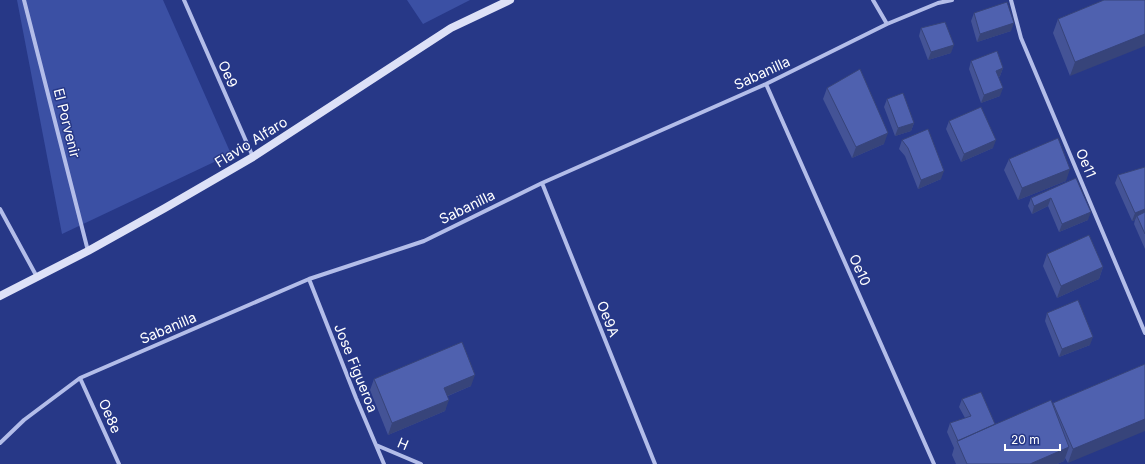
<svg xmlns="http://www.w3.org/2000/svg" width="1145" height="464" viewBox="0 0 1145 464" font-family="Inter,sans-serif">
  <rect width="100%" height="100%" fill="#273887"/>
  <path fill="#3b50a4" d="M17,0H163L231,154L62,234Z
    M407,0H470L423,24Z"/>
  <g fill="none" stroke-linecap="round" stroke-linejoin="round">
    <path stroke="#b3bde9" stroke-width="4" d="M24,0L88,251
      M184,0L253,157
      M873,0L887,24
      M1011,0L1021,38L1145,333
      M766,84L934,464
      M542,183L655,464
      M0,209L37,277
      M309,279L356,398L384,464
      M80,378L119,464
      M0,443L24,420L80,378L309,279L424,241L542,183L766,84L887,24L938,3L952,0
      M376,445L421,464"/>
    <path stroke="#dde1f7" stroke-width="8" d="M0,296L88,251L165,208L253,157L451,28L510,0"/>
  </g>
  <path fill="#445396" d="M1104,0L1070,76L1053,33L1058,19Z
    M974,13L1011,31L977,42L971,21Z
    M921,28L951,53L928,60L919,36Z
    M971,61L1003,68L1000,76L999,77L1000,96L981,103L969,69Z
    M827,88L884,144L852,158L823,99Z
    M887,99L914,123L911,131L895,136L884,107Z
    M949,121L993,148L961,162L946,129Z
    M902,140L941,179L918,189L905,156L899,149Z
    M1009,159L1066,181L1018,200L1004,170Z
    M1145,167V249L1134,224L1135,220L1132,221L1115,183L1118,175Z
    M1076,178L1088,220L1059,232L1048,206L1032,214L1028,206L1031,198Z
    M1047,254L1103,267L1099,279L1057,298L1043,266Z
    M1047,313L1090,345L1059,357L1045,321Z
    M1145,364L1068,463L1065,458L1064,461L1057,464H956L952,455L954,448L947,432L950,423L965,418L959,407L962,399L995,424L1053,404V403Z
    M374,379L471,386L448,396L445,411L388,435L370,390Z"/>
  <path fill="#37447a" d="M1014,23L1011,31L977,42L980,34Z
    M1145,34V46L1070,76L1075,62Z
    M954,45L951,53L928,60L931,52Z
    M1003,68L1000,76L994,79L996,71Z
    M1003,88L1000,96L981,103L984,95Z
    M914,123L911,131L895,136L898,128Z
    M888,133L884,144L852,158L856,147Z
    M996,140L993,148L961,162L964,154Z
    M1070,169L1066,181L1018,200L1022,188Z
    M944,171L941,179L918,189L921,180Z
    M1051,198L1048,206L1032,214L1034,206Z
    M1145,209V216H1137L1135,220L1132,221L1135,213Z
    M1091,212L1088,220L1059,232L1062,224Z
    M1103,267L1099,279L1057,298L1061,286Z
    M1093,337L1090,345L1059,357L1062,349Z
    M475,375L471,386L440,399L444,388Z
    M449,400L445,411L388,435L392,423Z
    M1145,419V431L1068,463L1073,449Z
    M1069,447L1064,461L1057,464H1030Z"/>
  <path fill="#4f61af" stroke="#37447a" d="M1104,0H1145V34L1075,62L1058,19Z
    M1007,2L1014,23L980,34L974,13Z
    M945,22L954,45L931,52L921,28Z
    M997,51L1003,68L996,71L1003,88L984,95L971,61Z
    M860,69L888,133L856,147L827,88Z
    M903,93L914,123L898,128L887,99Z
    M981,107L996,140L964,154L949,121Z
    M928,129L944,171L921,180L908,148L902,140Z
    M1058,138L1070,169L1022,188L1009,159Z
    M1145,167V209L1135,213L1118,175Z
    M1076,178L1091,212L1062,224L1051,198L1034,206L1031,198Z
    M1145,212V234L1137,216Z
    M1089,235L1103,267L1061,286L1047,254Z
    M1078,300L1093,337L1062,349L1047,313Z
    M462,342L475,375L444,388L449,400L392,423L374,379Z
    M1145,364V419L1073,449L1053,403Z
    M981,392L995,424L958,441L950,423L971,416L962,399Z
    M1051,400L1069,447L1030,464H967L957,441Z"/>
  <g text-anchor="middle" stroke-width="3" stroke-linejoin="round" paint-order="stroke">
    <g font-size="14" fill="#fff" stroke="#273887">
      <text transform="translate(762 73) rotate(-25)" y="5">Sabanilla</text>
      <text transform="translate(228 74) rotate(66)" y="5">Oe9</text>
      <text transform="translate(67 123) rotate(76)" y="5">El Porvenir</text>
      <text transform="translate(251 142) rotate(-32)" y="5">Flavio Alfaro</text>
      <text transform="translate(1086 163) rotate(67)" y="5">Oe11</text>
      <text transform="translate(467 207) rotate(-26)" y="5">Sabanilla</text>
      <text transform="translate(860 270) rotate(66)" y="5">Oe10</text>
      <text transform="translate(608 319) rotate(68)" y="5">Oe9A</text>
      <text transform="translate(168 328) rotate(-23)" y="5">Sabanilla</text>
      <text transform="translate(356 368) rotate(68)" y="5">Jose Figueroa</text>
      <text transform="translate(110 416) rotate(66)" y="5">Oe8e</text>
      <text transform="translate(403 444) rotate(23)" y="5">H</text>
    </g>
  </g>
  <path d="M1005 444v6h55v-6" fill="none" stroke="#ffffff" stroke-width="2"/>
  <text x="1011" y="444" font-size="12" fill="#ffffff" stroke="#273887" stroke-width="3" paint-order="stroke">20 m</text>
</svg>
